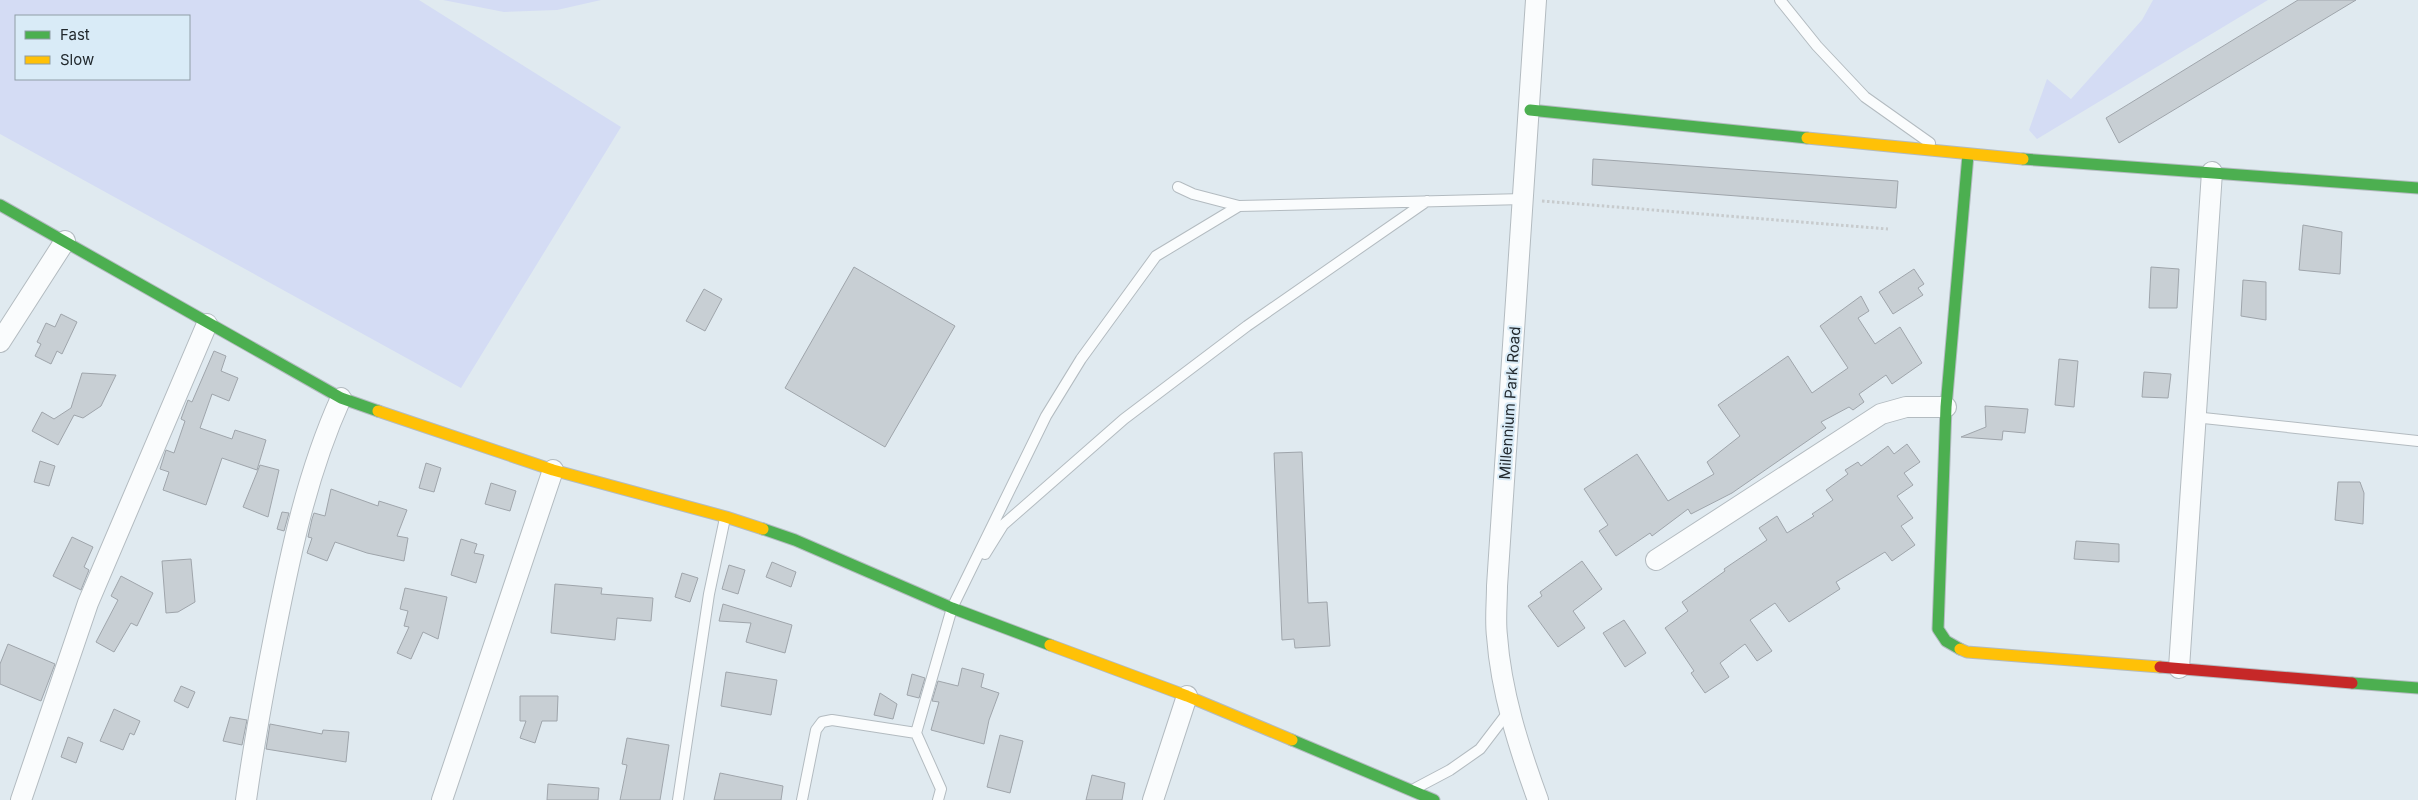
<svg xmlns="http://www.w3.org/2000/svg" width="2418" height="800" viewBox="0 0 2418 800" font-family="Inter,sans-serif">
  <rect width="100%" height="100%" fill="#e0eaf0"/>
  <path fill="#d4dcf4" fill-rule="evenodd" d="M0,0H419L621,127L461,388L0,134ZM16,16H189V79H16Z
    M443,0H601L557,10L504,12Z
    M2153,0H2268L2037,139L2029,130L2047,79L2071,99L2142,20Z"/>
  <path fill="#c8cfd4" stroke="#9fa5ab" d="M2298,0H2356L2119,143L2106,118Z
    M1593,159L1898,181L1896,208L1592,185Z
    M2303,225L2342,232L2340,274L2299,270Z
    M854,267L955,326L885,447L785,388Z
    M2151,267L2179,269L2177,308H2149Z
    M1914,269L1924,284L1918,288L1923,295L1893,314L1879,292Z
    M2243,280L2266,282V320L2241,316Z
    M704,289L722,299L705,331L686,321Z
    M1861,296L1869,311L1858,318L1875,344L1900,327L1922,363L1892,384L1886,375L1859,394L1864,402L1853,410L1849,407L1821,422L1826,428L1732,493L1691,514L1688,509L1652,536L1650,533L1616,556L1599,531L1608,525L1584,489L1637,454L1668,501L1714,474L1707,462L1740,436L1718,405L1788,356L1812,393L1848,368L1820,326Z
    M61,314L77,322L62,354L57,351L51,364L35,356L41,344L37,342L46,323L55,327Z
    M214,351L226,356L221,371L238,378L229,401L212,394L200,428L232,439L235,430L266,440L257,470L222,458L206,505L163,490L169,472L160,469L166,450L174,453L185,421L181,419L188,400L192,402Z
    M2059,359L2078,361L2074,407L2055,405Z
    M2144,372L2171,374L2168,398L2142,397Z
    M82,373L116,375L101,406L83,418L74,415L58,445L32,431L42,412L54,419L71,408Z
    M1985,406L2028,409L2025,433L2003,431L2002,440L1961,437L1986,427Z
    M1907,444L1920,462L1904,473L1913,485L1897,496L1913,518L1901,526L1915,545L1892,561L1885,552L1836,582L1840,589L1789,622L1775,603L1750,620L1772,651L1757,661L1745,644L1720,663L1729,677L1705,693L1691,673L1694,671L1665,628L1688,611L1682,602L1725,571L1724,569L1767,540L1759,528L1777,516L1787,533L1814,516L1812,514L1833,500L1826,490L1848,474L1845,470L1858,462L1861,466L1888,446L1894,454Z
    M1302,452L1308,603L1327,602L1330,646L1295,648L1294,639L1282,640L1274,453Z
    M40,461L55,466L49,486L34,482Z
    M426,463L441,468L434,492L419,488Z
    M260,465L279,470L268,517L243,507Z
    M2338,482H2360L2364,493L2363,524L2335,520Z
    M491,483L516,491L510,511L485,504Z
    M331,489L378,506L379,501L407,510L397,536L408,538L404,561L367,553L335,542L327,561L307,553L312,538L308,537L312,519L314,513L325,516Z
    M282,512L289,513L284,531L277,529Z
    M72,537L93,547L84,567L89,570L81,590L53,576Z
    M461,539L477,544L474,553L484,555L476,583L451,575Z
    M2076,541L2119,544V562L2074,559Z
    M191,559L195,602L178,612L166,613L162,561Z
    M1582,561L1602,589L1573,611L1585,628L1558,647L1528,606L1542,596L1540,592Z
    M772,562L796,572L791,587L766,577Z
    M729,565L745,570L738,594L722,589Z
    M682,573L698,578L690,602L675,597Z
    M121,576L153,593L137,626L131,623L114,652L96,642L118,600L111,596Z
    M555,584L602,588L601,594L653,598L651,621L617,618L615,640L551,633Z
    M405,588L447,597L438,639L423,632L411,659L397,653L409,627L404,626L408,611L400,609Z
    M723,604L792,625L785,653L746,642L751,623L719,621Z
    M1624,620L1646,653L1625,667L1603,633Z
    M8,644L55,664L41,701L0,684V664Z
    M962,668L984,674L981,687L999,693L989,720L984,744L931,730L939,702L932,701L938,681L958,686Z
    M726,672L777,680L771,715L721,706Z
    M912,674L925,678L919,698L907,695Z
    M181,686L195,692L188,708L174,701Z
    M880,693L897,704L893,719L874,715Z
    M520,696H558L557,721H542L535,743L520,738L526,721H520Z
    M114,709L140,721L134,735L130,733L123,750L100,741Z
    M230,717L247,720L242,745L223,741Z
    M270,724L322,734L323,730L349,732L346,762L266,749Z
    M1000,735L1023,741L1010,793L987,787Z
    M68,737L83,743L76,763L61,757Z
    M627,738L669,745L660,800H620L627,765L622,764Z
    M720,773L783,786L781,800H714Z
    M1092,775L1125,783L1122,800H1086Z
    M548,784L599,788L598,800H547Z"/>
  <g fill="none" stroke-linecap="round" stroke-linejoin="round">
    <defs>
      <path id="lane" d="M1780,0L1817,46L1865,97L1930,143
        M1178,187L1193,194L1239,206L1524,199
        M2194,417L2418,441
        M985,554L1003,525L1124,419L1247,326L1427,201
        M1416,788L1450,770L1480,749L1509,711
        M678,800L709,594L725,518
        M802,800L816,730L822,722L832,720L916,733
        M938,800L941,789L916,733L952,608L1046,416L1081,359L1156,256L1239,206"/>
      <path id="street" d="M1536,0L1497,586C1497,603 1495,620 1497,636C1501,692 1519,748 1538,800
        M0,342L65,241
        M1656,560L1881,414L1906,407H1946
        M2179,668L2212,172
        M21,800L88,603L207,324
        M246,800C254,743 264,688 275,632C291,551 307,473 341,398
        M442,800L553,470
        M1153,800L1187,696"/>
      <path id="fast" d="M1530,110L1807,138
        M2023,159L2418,188
        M0,205L341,398L378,411
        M763,529L795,540L952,608L1050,645
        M1960,649L1946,641L1938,629L1946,407L1968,155
        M2352,683L2418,688
        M1292,740L1434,800"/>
      <path id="slow" d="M1807,138L2023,159
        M378,411L553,470L726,517L763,529
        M1050,645L1187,696L1292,740
        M1960,649L1967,652L2160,667"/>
      <path id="jam" d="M2160,667L2352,683"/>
    </defs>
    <use href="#lane" stroke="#b3bbc0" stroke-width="12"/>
    <use href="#street" stroke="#b3bbc0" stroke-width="22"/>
    <use href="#fast" stroke="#b3bbc0" stroke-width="13"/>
    <use href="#slow" stroke="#b3bbc0" stroke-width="13"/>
    <use href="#jam" stroke="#b3bbc0" stroke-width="13"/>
    <path stroke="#c7cbcd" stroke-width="3" stroke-dasharray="2.5 2.5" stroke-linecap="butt" d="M1542,201L1888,229"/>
    <use href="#lane" stroke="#fafcfd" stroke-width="10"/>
    <use href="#street" stroke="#fafcfd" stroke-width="20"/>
    <use href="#fast" stroke="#4caf50" stroke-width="11"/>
    <use href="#slow" stroke="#ffc107" stroke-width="11"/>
    <use href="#jam" stroke="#c62828" stroke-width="11"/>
  </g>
  <g text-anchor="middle" stroke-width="4" stroke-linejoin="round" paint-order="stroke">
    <g font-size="15" fill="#21282d" stroke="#d9ebf7">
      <text transform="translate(1510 403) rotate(-86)" y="5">Millennium Park Road</text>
    </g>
  </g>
  <rect x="15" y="15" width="175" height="65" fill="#d9ebf7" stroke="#8f9da6"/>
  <rect x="25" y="31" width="25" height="8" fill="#4caf50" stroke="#8f9da6"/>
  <text x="60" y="40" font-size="15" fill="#21282d">Fast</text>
  <rect x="25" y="56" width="25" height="8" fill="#ffc107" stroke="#8f9da6"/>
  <text x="60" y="65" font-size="15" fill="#21282d">Slow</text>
</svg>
